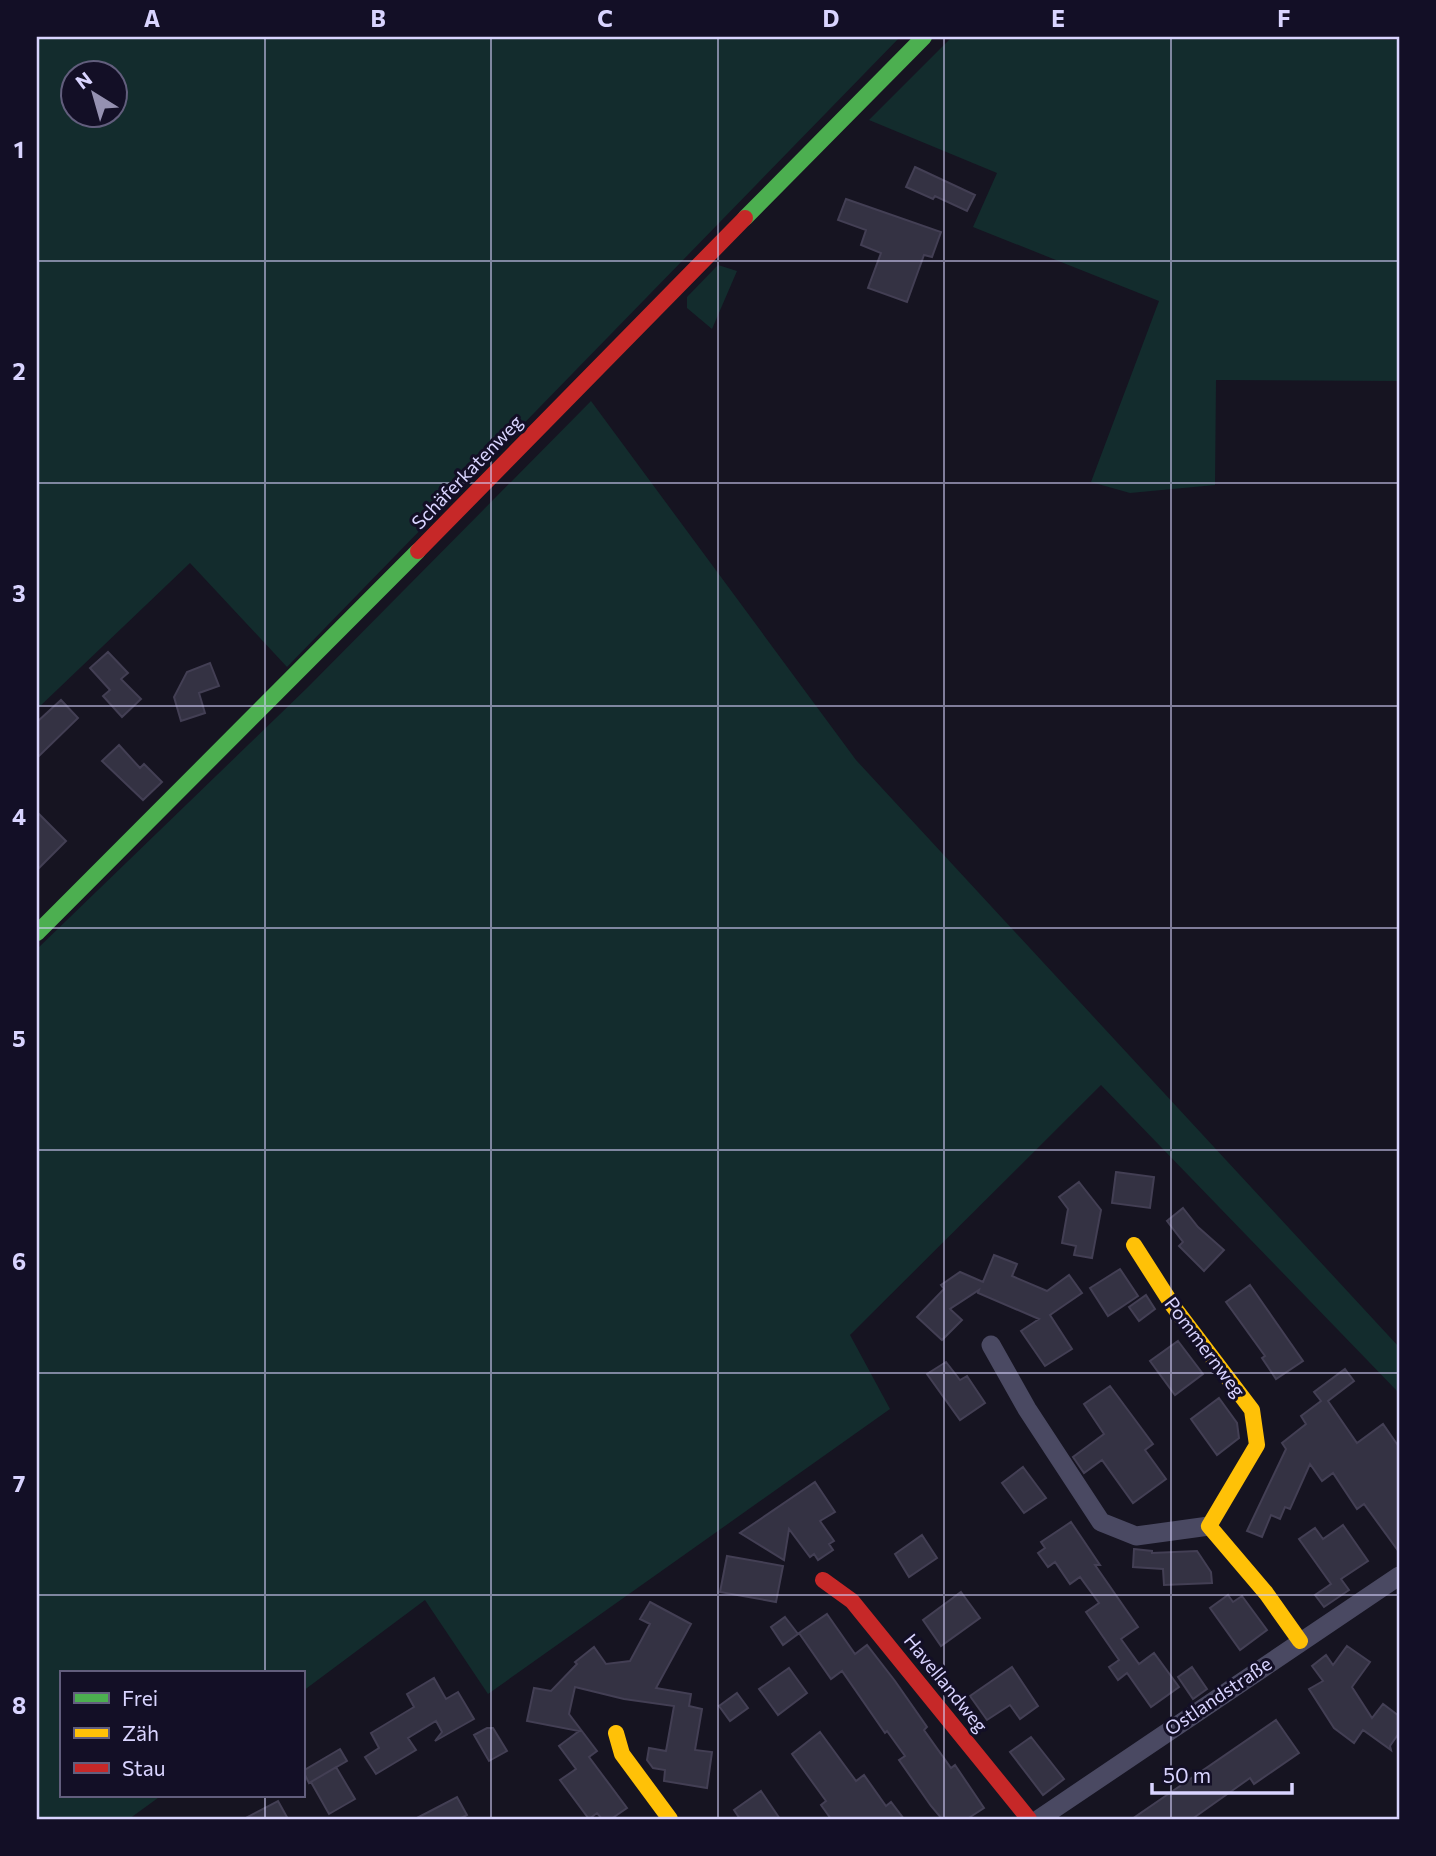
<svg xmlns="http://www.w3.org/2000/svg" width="1436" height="1856" viewBox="0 0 1436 1856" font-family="Commissioner,sans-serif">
  <rect width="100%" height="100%" fill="#161421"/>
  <path fill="#132c2d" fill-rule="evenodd" d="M37,37H900L287,667L190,563L37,709ZM74,74H116V116H74Z
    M952,37H1291L1399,40V381L1216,380L1215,485L1130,493L1091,482L1159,301L973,227L997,173L869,120Z
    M718,265L737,271L712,329L687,308V297Z
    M591,401L856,760L1399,1347V1393L1101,1085L850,1335L890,1409L488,1694L425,1600L303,1691V1672H61V1795H162L129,1819H37V949L307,688Z"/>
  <path fill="#343243" stroke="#433f54" stroke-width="2" d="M915,167L975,195L967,211L935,196L933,199L906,187Z
    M846,199L941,232L932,257L924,255L907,302L868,288L881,253L861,245L866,230L838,220Z
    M108,652L128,673L121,679L141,699L122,717L103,696L110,690L90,668Z
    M210,663L219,686L199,693L205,713L181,721L174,697L187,672Z
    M61,700L78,718L37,758V722Z
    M119,745L140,768L144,764L162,782L143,800L102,761Z
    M37,812L66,841L37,870Z
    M1116,1172L1154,1177L1150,1208L1112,1203Z
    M1079,1182L1101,1210L1092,1258L1074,1255L1076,1246L1062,1243L1068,1209L1059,1197Z
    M1183,1208L1198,1227L1224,1250L1204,1271L1179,1246L1183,1242L1167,1221Z
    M994,1255L1017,1264L1012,1276L1047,1291L1069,1275L1082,1293L1050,1315L1072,1349L1045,1366L1021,1331L1039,1319L978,1293L979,1290L950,1309L962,1320L942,1340L917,1317L944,1289L941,1285L960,1272L983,1282Z
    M1120,1269L1138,1296L1108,1316L1090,1288Z
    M1250,1285L1303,1361L1276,1379L1262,1358L1265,1356L1226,1302Z
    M1146,1295L1155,1309L1139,1321L1129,1307Z
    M1178,1341L1203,1374L1175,1395L1150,1361Z
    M946,1362L960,1380L967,1376L985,1403L960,1420L927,1374Z
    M1345,1369L1354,1381L1328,1401L1357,1443L1383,1424L1399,1447V1552L1364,1504L1357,1509L1333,1473L1322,1481L1310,1464L1290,1509L1285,1507L1280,1519L1271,1515L1262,1537L1247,1531L1286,1449L1282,1443L1306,1424L1301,1416L1321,1401L1314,1392Z
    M1110,1386L1153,1444L1145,1450L1166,1479L1133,1503L1102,1460L1084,1473L1073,1457L1104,1434L1084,1404Z
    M1219,1398L1237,1423L1239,1438L1217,1455L1191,1419Z
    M1023,1467L1046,1498L1024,1513L1002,1483Z
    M815,1482L835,1512L820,1521L834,1541L829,1544L833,1550L818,1560L814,1554L810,1557L789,1529L784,1560L740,1533Z
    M1071,1522L1100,1565H1095L1138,1627L1121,1639L1139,1664L1154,1653L1179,1687L1151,1707L1127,1673L1118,1680L1109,1667L1119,1660L1086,1612L1099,1603L1080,1577L1070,1584L1055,1562L1048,1567L1038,1553L1045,1548L1041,1542Z
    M1343,1525L1368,1561L1341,1579L1349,1590L1324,1607L1315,1595L1331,1584L1299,1539L1315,1528L1323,1539Z
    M922,1535L937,1558L909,1577L895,1554Z
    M1134,1549L1152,1551V1553L1197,1551L1211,1572L1212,1583L1164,1585L1163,1569L1133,1567Z
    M727,1556L783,1566L776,1602L720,1592Z
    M961,1592L980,1618L941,1646L923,1620Z
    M1228,1595L1233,1602L1242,1596L1267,1630L1240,1650L1210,1608Z
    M650,1602L691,1624L656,1688L691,1694L689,1706L702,1709L695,1750L712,1752L707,1788L664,1781L665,1770L653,1768L647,1760L649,1748L666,1751L674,1706L624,1699L575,1687L569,1714L597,1751L589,1757L627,1808L611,1819H602L597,1813L589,1819L560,1780L576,1769L559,1746L579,1731L527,1721L534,1688L551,1691L577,1664L575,1662L594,1647L606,1664L630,1661L650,1624L640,1619Z
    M827,1614L855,1654L867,1645L895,1681L927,1727L924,1730L951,1768L955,1765L984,1808L967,1819H942L931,1806L899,1760L905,1756L887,1731L885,1733L842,1671L831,1679L799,1633Z
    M785,1617L798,1634L783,1645L771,1627Z
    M1347,1646L1370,1662L1352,1687L1372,1718L1383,1704L1399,1716V1733L1390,1746L1391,1750L1363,1730L1354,1743L1334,1728L1309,1689L1323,1681L1312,1666L1326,1655L1333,1665Z
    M1012,1667L1038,1706L1020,1719L1010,1705L987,1720L970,1696Z
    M1192,1667L1207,1689L1193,1699L1178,1677Z
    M789,1668L807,1693L778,1715L759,1689Z
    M434,1678L446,1699L458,1692L474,1719L435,1741L442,1732L436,1721L408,1738L416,1750L376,1774L365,1757L379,1748L371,1733L414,1707L407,1694Z
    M737,1693L748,1708L730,1721L719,1706Z
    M1276,1720L1299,1753L1254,1784L1250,1778L1192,1819H1132Z
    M487,1728H493L507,1751L489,1761L474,1735Z
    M820,1732L856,1781L864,1775L886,1806L891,1802L904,1819H831L821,1805L826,1801L792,1754Z
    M1031,1737L1064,1779L1043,1795L1010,1752Z
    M340,1749L347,1761L309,1783L303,1771Z
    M336,1767L355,1799L329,1814L311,1782Z
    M761,1791L780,1819H740L734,1810Z
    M457,1797L467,1815L459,1819H415Z
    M278,1801L288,1819H244Z"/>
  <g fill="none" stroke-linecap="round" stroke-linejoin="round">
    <path stroke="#4a4962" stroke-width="19" d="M991,1345L1027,1409L1101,1522L1136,1536L1209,1526
      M1039,1819L1399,1576"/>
    <path stroke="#4caf50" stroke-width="16" d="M745,218L924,37
      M37,933L418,551"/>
    <path stroke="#ffc107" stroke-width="16" d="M1134,1245L1173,1306L1252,1410L1257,1445L1209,1526L1266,1593L1300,1641
      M616,1733L622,1754L670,1819"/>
    <path stroke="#c62828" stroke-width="16" d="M418,551L745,218
      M823,1580L852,1601L1029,1819"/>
  </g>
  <path fill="none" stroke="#d9d4ff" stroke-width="2" stroke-opacity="0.55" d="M265,37V1672M491,37V1819M718,37V1819M944,37V1819M1171,37V1819M37,261H1399M37,483H1399M37,706H1399M37,928H1399M37,1150H1399M37,1373H1399M37,1595H1399M265,1795V1819"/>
  <g text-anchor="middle" stroke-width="6" stroke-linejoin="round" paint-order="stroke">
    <g font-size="19" fill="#d9d4ff" stroke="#130f26">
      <text transform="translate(467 472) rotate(-46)" y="7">Schäferkatenweg</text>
      <text transform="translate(1205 1347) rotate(53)" y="7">Pommernweg</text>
      <text transform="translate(946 1683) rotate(51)" y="7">Havellandweg</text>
      <text transform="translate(1218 1696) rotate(-34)" y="7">Ostlandstraße</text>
    </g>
  </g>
  <rect width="1436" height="1856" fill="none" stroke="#130f26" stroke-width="77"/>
  <rect x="60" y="1671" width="245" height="126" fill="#130f26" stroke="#625e7d" stroke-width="2"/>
  <rect x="74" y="1693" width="35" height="10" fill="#4caf50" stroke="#625e7d" stroke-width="2"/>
  <text x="122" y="1706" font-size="21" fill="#d9d4ff">Frei</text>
  <rect x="74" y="1728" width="35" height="10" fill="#ffc107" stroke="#625e7d" stroke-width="2"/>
  <text x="122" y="1741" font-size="21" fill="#d9d4ff">Zäh</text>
  <rect x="74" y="1763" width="35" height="10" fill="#c62828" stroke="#625e7d" stroke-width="2"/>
  <text x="122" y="1776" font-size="21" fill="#d9d4ff">Stau</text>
  <g transform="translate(94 94) rotate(323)"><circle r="33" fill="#130f26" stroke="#625e7d" stroke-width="2"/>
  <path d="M0-5L12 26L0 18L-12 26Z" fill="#9591b1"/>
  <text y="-10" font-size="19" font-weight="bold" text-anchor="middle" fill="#d9d4ff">N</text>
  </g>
  <path d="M1152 1783v10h140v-10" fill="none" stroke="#d9d4ff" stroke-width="3.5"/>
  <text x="1163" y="1783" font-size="21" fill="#d9d4ff" stroke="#130f26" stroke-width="5" paint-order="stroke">50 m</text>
  <rect x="38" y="38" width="1360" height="1780" fill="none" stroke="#d9d4ff" stroke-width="2.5"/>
  <g font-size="23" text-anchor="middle" font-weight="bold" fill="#d9d4ff">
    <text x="152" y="27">A</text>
    <text x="378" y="27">B</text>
    <text x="605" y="27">C</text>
    <text x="831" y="27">D</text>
    <text x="1058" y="27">E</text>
    <text x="1284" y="27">F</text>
    <text x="19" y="158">1</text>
    <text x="19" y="380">2</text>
    <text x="19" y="602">3</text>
    <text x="19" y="825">4</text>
    <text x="19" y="1047">5</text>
    <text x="19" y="1270">6</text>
    <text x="19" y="1492">7</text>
    <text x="19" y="1714">8</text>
  </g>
</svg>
